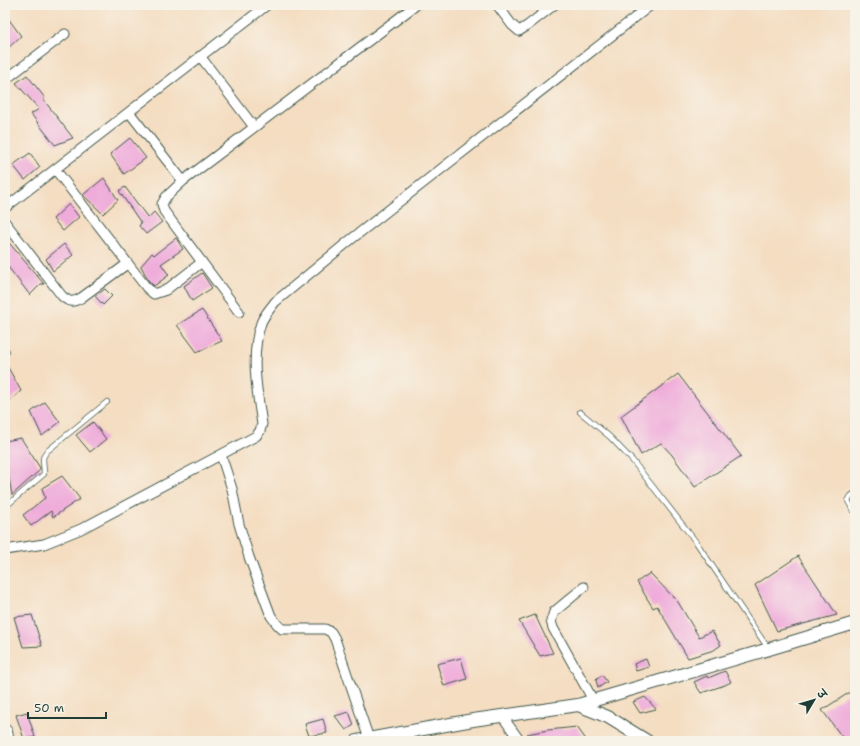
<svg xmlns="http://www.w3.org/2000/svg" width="860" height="746" viewBox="0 0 860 746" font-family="'Shantell Sans','Playpen Sans Deva',sans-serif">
  <rect width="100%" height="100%" fill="#f7f3e8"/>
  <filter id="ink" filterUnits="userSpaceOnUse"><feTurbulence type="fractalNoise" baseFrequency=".025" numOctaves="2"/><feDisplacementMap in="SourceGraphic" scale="8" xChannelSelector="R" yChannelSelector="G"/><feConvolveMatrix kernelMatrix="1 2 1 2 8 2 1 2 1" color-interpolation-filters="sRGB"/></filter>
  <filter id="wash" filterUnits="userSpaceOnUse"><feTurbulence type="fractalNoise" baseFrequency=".012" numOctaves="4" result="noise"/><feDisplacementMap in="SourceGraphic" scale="16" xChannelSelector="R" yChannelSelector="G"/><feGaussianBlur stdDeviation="0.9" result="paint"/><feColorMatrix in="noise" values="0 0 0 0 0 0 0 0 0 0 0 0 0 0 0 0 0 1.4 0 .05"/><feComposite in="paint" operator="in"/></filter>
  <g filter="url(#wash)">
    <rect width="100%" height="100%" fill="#f4ddc1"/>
    <g id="blocks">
      <path fill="#efabda" d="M5,14L21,36L5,51Z
        M27,75L45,98L43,99L73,138L55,145L31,114L39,109L16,83Z
        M130,138L146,158L124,174L110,154Z
        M30,153L40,167L25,180L13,165Z
        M104,178L118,200L103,214L83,195Z
        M125,187L148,218L154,212L162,222L146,234L139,226L141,223L119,191Z
        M69,204L79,217L63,231L53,219Z
        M5,238L44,284H41L30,295L5,263Z
        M176,238L183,249L161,264L169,275L154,286L148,280L141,266L152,253L154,255Z
        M64,244L73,255L53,271L46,259Z
        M202,273L212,288L192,301L184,286Z
        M105,289L112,296L103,305L95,296Z
        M202,310L222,341L197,352L177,325Z
        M5,362L21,391L5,405Z
        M678,374L741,456L695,487L672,455L661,443L641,455L621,416Z
        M45,402L60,422L42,436L31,412Z
        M93,422L106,439L90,452L76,435Z
        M21,438L40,468V470L12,495L5,456V441Z
        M62,476L80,499L53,517L51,511L31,526L23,515L45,498L42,488Z
        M798,556L837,615L777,631L755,585Z
        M650,573L678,602L699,637L712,631L721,645L714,650L688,658L657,606L653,608L637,582Z
        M32,615L42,646L23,647L14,617Z
        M535,615L553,653L540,656L519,621Z
        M461,658L467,679L444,686L437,664Z
        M646,659L649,667L636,671L634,664Z
        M725,671L731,682L725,685L701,693L694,682L707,676L708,678Z
        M602,675L607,682L598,688L596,680Z
        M855,689V741H845L822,710Z
        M645,697L656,709L640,713L633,702Z
        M27,712L35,737L24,739L16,715Z
        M349,712L354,725L346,730L335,716Z
        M323,719L327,733L309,736L305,724Z
        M577,727L587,741H532L527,734L548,730Z"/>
    </g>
  </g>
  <g filter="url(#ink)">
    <use href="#blocks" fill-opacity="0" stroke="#3f5549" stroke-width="1"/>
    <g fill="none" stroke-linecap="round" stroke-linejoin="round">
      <defs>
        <path id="lane" d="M5,352L7,351
          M580,412L610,437L632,460L696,542L768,648
          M855,493L851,496L848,501L855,513
          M5,507L44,474L43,458L46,452L107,402"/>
        <path id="street" d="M497,5L512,25L519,31L527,26L554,5
          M5,6L6,5
          M200,56L254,127
          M5,80L65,34
          M129,112L183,181
          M55,169L146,287L154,294L166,290L202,262
          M5,208L267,5
          M5,222L62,296C69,302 72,303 81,298L127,264
          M239,312L164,211L162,204L166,197L183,181L416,5
          M221,455L232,489L239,524L249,557L271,616L277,624L282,629H325L331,632L335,639L369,739
          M5,550L44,544L81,529L256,436L260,431L262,424C257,391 250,355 261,323C264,315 270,309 275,302L349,241L651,5
          M584,587L554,612L551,621L553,628L593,700
          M502,716L520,741"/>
        <path id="secondary" d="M578,705L769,649L855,623
          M357,741L473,720L578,705L608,717L647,741"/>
        <path id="primary" d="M5,732L7,741"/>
      </defs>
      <use href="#lane" stroke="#3f5549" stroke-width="6"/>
      <use href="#street" stroke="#3f5549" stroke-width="11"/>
      <use href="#secondary" stroke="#3f5549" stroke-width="14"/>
      <use href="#primary" stroke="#3f5549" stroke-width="16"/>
      <use href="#lane" stroke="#fff" stroke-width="4.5"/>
      <use href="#street" stroke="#fff" stroke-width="9"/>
      <use href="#secondary" stroke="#fff" stroke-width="12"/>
      <use href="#primary" stroke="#fff" stroke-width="14"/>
    </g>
  </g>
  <rect width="860" height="746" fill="none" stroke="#f7f3e8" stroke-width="20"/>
  <g transform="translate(814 700) rotate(52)" stroke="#f7f3e8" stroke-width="3" paint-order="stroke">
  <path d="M0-3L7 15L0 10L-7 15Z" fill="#1f3d34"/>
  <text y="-6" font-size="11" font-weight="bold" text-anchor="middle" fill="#1f3d34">उ</text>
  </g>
  <path d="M28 712v6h78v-6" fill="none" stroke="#1f3d34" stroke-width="2"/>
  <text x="34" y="712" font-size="12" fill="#1f3d34" stroke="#f7f3e8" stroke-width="3" paint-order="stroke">50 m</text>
</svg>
